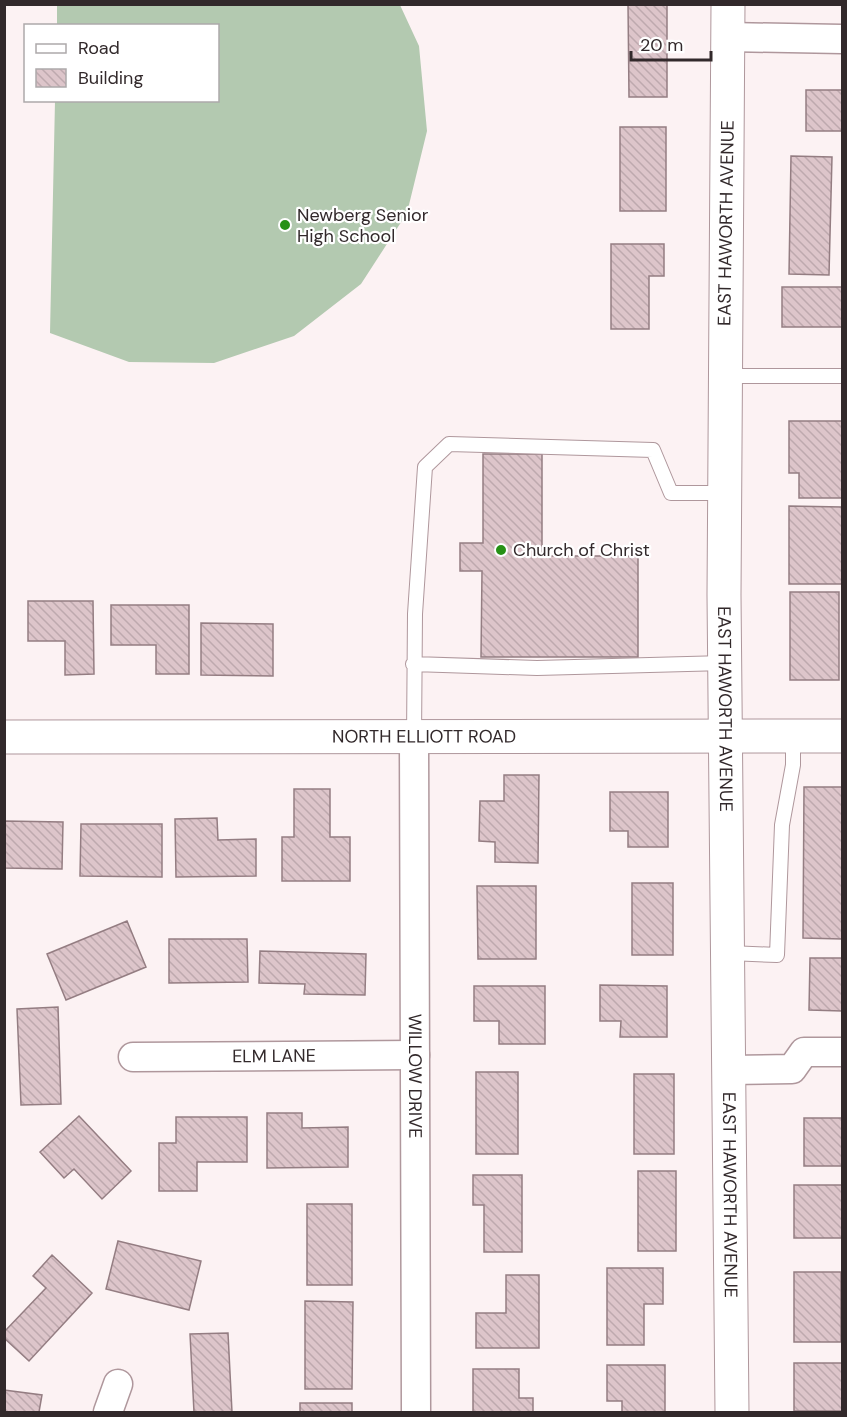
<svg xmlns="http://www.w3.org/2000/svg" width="847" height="1417" viewBox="0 0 847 1417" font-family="'DM Sans',sans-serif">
  <defs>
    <pattern id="building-back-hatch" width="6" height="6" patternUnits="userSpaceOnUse" patternTransform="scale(1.5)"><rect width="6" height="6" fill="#ddc5ca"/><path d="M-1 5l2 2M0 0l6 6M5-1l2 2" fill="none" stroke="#bea9ae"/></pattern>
  </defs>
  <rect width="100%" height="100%" fill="#fcf2f3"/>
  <path fill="#b3c9b0" d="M57,5H400L419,46L427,131L407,213L361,284L294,336L214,363L129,362L50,333L55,101L218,100V26L57,25Z"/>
  <path fill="url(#building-back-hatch)" stroke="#947d82" stroke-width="1.5" d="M628,4H667V97H629Z
    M806,90H842V131H806Z
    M620,127H666V211H620Z
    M791,156L832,157L829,275L789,274Z
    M611,244H664V276H649V329H611Z
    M782,287H842V327H782Z
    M789,421H842V498H799V473H789Z
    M483,454H542V556H638V657H481L482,571H460V543H483Z
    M789,506L842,507V584H789Z
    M790,592H839V680H790Z
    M28,601H93L94,674L65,675V641H28Z
    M111,605H189V674H156V645H111Z
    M201,623L273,624V676L201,675Z
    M504,775H539L538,863L495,862V842L479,841L480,801H504Z
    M804,787H842V939L803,938Z
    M294,789H330V837H350V881H282V837H294Z
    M610,792H668V847H628V831H610Z
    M217,818L218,840L256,839V876L176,877L175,819Z
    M4,821L63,822L62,869L4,868Z
    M81,824H162V877L80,876Z
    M632,883H673V955H632Z
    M477,886H536V959H478Z
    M127,921L146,967L66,1000L47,954Z
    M169,939H247L248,982L169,983Z
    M260,951L366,954L365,995L304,994L305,984L259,983Z
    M810,958H842V1011L809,1010Z
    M600,985L667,986V1037H620L621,1021H600Z
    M474,986H545V1044H499V1021H474Z
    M58,1007L61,1104L21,1105L17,1009Z
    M476,1072H518V1154H476Z
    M634,1074H674V1154H634Z
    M267,1113H302V1128L348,1127V1167L267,1168Z
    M79,1116L131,1171L102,1199L74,1169L64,1178L40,1152Z
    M176,1117H247V1162H197V1191H159V1143H176Z
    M804,1118H842V1166H804Z
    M638,1171H676V1251H638Z
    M473,1175H522V1252H484V1205H473Z
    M794,1185H842V1238H794Z
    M307,1204H352V1285H307Z
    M118,1241L201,1261L189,1310L106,1289Z
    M52,1255L92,1293L29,1361L4,1338V1332L46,1288L33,1276Z
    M607,1268H663V1304H644V1345H607Z
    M794,1272H841V1342H794Z
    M506,1275H539V1348H476V1313H506Z
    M305,1301L353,1302L352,1389H305Z
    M228,1333L232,1412H194L190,1334Z
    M794,1363H842V1411H794Z
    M607,1365H665V1412H622V1401H607Z
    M473,1369H519V1398H533V1412H473Z
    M4,1390L42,1395L39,1412H4Z
    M300,1403H352V1412H300Z"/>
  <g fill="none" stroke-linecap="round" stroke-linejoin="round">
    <defs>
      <path id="lane" d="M724,376H842
        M413,664L537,668L725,663
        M414,738L415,614L425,467L449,444L653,450L671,493H724
        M729,953L777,955L782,825L793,765V736"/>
      <g id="street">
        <path d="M728,37L842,39"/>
        <path id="s1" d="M414,738L416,1412"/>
        <path id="s2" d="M133,1057L415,1055"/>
        <path d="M730,1070L792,1069L804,1052H842"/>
        <path d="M108,1412L118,1384"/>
      </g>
      <g id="secondary">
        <path id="s3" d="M728,4L724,595L732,1412"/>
        <path id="s4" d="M4,737L842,736"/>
      </g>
    </defs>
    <use href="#lane" stroke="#af979c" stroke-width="16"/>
    <use href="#street" stroke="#af979c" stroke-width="31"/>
    <use href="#secondary" stroke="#af979c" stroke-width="35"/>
    <use href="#lane" stroke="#fff" stroke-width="14"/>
    <use href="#street" stroke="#fff" stroke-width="28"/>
    <use href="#secondary" stroke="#fff" stroke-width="33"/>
  </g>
  <g fill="#279116" stroke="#fff" stroke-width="2">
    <circle cx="285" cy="225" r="6"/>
    <circle cx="501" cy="550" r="6"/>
  </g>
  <g text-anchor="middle" stroke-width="4.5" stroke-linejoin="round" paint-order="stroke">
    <g font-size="18" fill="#32292b" stroke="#fff" text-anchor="start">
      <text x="297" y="221">Newberg Senior<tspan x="297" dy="21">High School</tspan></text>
      <text x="513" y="556">Church of Christ</text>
    </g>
    <g font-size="18" fill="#32292b" stroke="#fff">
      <text transform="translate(726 223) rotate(-89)" y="6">EAST HAWORTH AVENUE</text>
      <text dy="6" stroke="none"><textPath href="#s3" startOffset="705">EAST HAWORTH AVENUE</textPath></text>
      <text dy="6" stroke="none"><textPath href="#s4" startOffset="420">NORTH ELLIOTT ROAD</textPath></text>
      <text dy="6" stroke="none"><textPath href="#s2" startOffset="141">ELM LANE</textPath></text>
      <text dy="6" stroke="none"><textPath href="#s1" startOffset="338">WILLOW DRIVE</textPath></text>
      <text dy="6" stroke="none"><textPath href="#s3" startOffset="1191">EAST HAWORTH AVENUE</textPath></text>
    </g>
  </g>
  <rect width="847" height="1417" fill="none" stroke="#32292b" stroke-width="12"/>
  <rect x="24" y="24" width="195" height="78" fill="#ffffff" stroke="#ada9aa" stroke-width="1.5"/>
  <rect x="36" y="44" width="30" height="9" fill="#ffffff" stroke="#ada9aa" stroke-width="1.5"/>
  <text x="78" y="54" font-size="18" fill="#32292b">Road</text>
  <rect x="36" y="69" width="30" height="18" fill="url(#building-back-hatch)" stroke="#ada9aa" stroke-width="1.5"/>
  <text x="78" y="84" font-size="18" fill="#32292b">Building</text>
  <path d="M631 51v9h80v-9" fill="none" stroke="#32292b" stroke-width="3"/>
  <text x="640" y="51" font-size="18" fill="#32292b" stroke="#ffffff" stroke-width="4.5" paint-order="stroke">20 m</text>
</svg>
